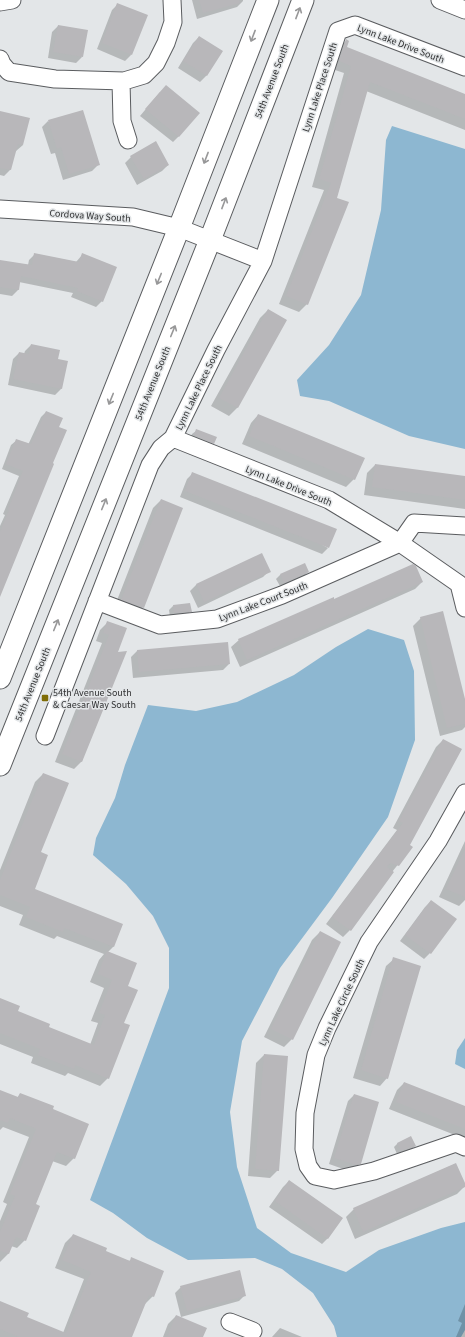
<svg xmlns="http://www.w3.org/2000/svg" width="465" height="1337" viewBox="0 0 465 1337" font-family="'Source Sans 3',sans-serif">
  <rect width="100%" height="100%" fill="#e3e6e8"/>
  <path fill="#8db7d1" d="M392,126L465,149V449L409,436L329,401L300,396L297,380L329,345L361,295L381,210L386,140Z
    M368,629L404,640L414,671L415,740L388,817L332,898L280,968L242,1041L230,1112L237,1167L257,1228L291,1253L346,1272L379,1250L441,1228L465,1222V1330L461,1337H337L334,1326L313,1293L282,1269L255,1258L188,1260L147,1238L113,1213L90,1200L169,988V948L153,916L126,884L93,855L96,838L115,798L125,765L148,705L196,711L237,702L294,675L336,647Z
    M465,1038V1069L455,1064L457,1050Z"/>
  <path fill="#0003" d="M192,0H243V1L237,7L197,19Z
    M118,4L131,55L125,61L97,49L112,10Z
    M58,26L82,57L76,63L48,58L52,32Z
    M199,37L221,51L206,76L200,82L178,68L193,43Z
    M346,41L345,47L465,95V130L366,91L307,304L299,312L279,304L324,190L312,187L344,73L332,69L338,48Z
    M160,92L179,136L173,142L140,116Z
    M0,113L23,145L16,151L15,150L10,170L4,176L0,175Z
    M48,121L98,165L92,171L63,180L55,153L51,154L42,127Z
    M131,157L168,165L162,171L137,185L125,163Z
    M35,254L76,262L83,254L102,301L96,307L71,297L73,293L19,282L18,290L12,296L0,294V261L28,265L29,260Z
    M268,310L286,320L237,408L229,416L211,406L260,318Z
    M31,345L57,360L61,389L55,395L8,385L13,359L19,353L24,354L25,351Z
    M46,412L0,594V526L5,515L3,514L19,476L2,469L11,445L17,440L28,445L41,417Z
    M258,415L354,479L346,487L242,444L251,423Z
    M196,431L213,443L209,447L190,439L192,434Z
    M375,465L465,477V509L364,495L367,473Z
    M193,473L328,548L322,554L180,497L187,479Z
    M161,500L143,607L135,615L114,608L153,508Z
    M269,571L263,577L198,608L190,591L196,585Z
    M308,572L304,576L280,586L276,579L280,575Z
    M422,582L415,589L240,667L231,647L239,640L334,600Z
    M173,606L190,611L187,615L170,617L169,610Z
    M421,618L465,703V727L462,730L440,736L413,626Z
    M108,622L125,629L82,761L74,769L55,762L102,643L96,641L100,630Z
    M137,651L229,664L223,670L133,678L131,657Z
    M443,740L409,845L412,847L392,872L350,930L343,937L326,924L397,830L393,828L436,747Z
    M43,774L40,853L33,889L122,925L113,947L108,952L127,987L123,1024L108,1078L100,1086L68,1073L65,1076L31,1063L33,1057L0,1044V999L16,1012L48,1028L90,1045L98,1023L91,1021L104,988L90,982L99,960L104,954L57,936L54,939L19,925L23,915L0,906V870L35,782Z
    M465,841V900L459,906L439,897Z
    M431,901L430,953L424,959L400,941L425,907Z
    M320,932L292,1039L284,1047L264,1037L312,940Z
    M394,959L387,1078L380,1086L353,1078L386,966Z
    M264,1055L278,1170L270,1178L248,1176L256,1063Z
    M404,1083L465,1107V1139L389,1109L397,1090Z
    M0,1091L17,1098L20,1094L51,1110L74,1158L66,1166L52,1161L35,1205L25,1240L17,1248L11,1246L8,1254L0,1262V1221L7,1204L3,1202L29,1137L3,1127L0,1130Z
    M354,1095L360,1163L353,1170L349,1171L329,1164L348,1101Z
    M398,1143L415,1146L411,1150L397,1154L394,1147Z
    M455,1164L465,1186L457,1194L355,1239L346,1217L354,1209Z
    M289,1181L328,1238L322,1244L269,1207L283,1187Z
    M73,1235L105,1252L129,1261L132,1259L153,1296L145,1304L144,1303L131,1337H0V1303L26,1318L63,1333L84,1279L55,1268L65,1243Z
    M181,1287L245,1295L239,1301L181,1317L175,1293Z
    M465,1304V1337H456L462,1323L458,1321Z
    M176,1316L202,1337H163L168,1324Z
    M280,1328L302,1337H272Z"/>
  <path fill="#b8b7ba" d="M199,0H239L240,3L203,13Z
    M117,3L148,15L132,55L102,43Z
    M58,25L88,30L83,57L53,52Z
    M199,36L223,51L207,76L183,61Z
    M346,39L349,41L347,47L465,94V119L370,82L337,198L349,202L308,305L286,296L331,183L319,179L351,66L339,61Z
    M166,85L200,113L179,137L145,109Z
    M83,110L100,165L69,174L61,147L57,149L48,120Z
    M0,111L30,118L23,145L18,144L11,170L0,168Z
    M156,141L169,165L144,179L130,156Z
    M34,253L79,262L82,253L117,267L103,302L77,291L78,288L21,276L19,290L0,287V260L32,265Z
    M268,309L287,320L238,408L219,398Z
    M31,344L60,350L58,359L68,361L62,389L13,379L19,352L29,354Z
    M46,411L63,418L59,427L67,430L53,463L54,464L0,597V532L9,510L8,509L23,471L6,464L16,439L31,444Z
    M258,414L365,458L355,480L249,436Z
    M196,429L217,437L214,444L194,435Z
    M375,464L465,476V500L372,487Z
    M192,472L337,529L329,548L185,491Z
    M161,499L183,508L144,608L121,600Z
    M262,553L271,572L204,602L196,584Z
    M305,563L309,572L284,583L280,574Z
    M413,564L416,566L423,582L247,660L238,639L334,597V599Z
    M190,603L192,612L174,613L173,605Z
    M443,611L465,699V724L447,728L420,617Z
    M107,621L127,628L118,652L127,651L82,762L62,754L109,635L103,633Z
    M228,642L230,664L139,672L137,650Z
    M443,739L462,749L410,845L413,847L399,866L390,863L387,867L394,872L351,931L332,917L403,823L399,821Z
    M43,773L69,783L41,852L48,855L35,889L123,924L114,947L64,928L63,932L26,917L30,907L0,895V880Z
    M465,849V897L446,889Z
    M431,900L457,919L431,954L405,935Z
    M320,931L341,942L293,1040L271,1029Z
    M107,951L137,963L128,986L138,990L124,1023L130,1025L109,1079L75,1065L74,1069L38,1055L40,1049L0,1033V998L20,1006L18,1011L50,1024L49,1027L94,1045L105,1015L99,1013L112,980L98,974Z
    M393,957L421,966L388,1079L361,1070Z
    M264,1054L288,1056L279,1171L255,1169Z
    M404,1082L465,1106V1129L396,1102Z
    M0,1090L18,1097L20,1093L54,1106L53,1109L89,1124L75,1159L57,1152L36,1204L40,1206L26,1241L16,1237L9,1254L0,1251V1232L15,1196L10,1194L36,1129L10,1118L8,1123L0,1120Z
    M354,1094L379,1102L361,1164L356,1165L334,1158Z
    M411,1136L416,1146L401,1151L397,1143Z
    M456,1163L465,1183V1187L363,1232L353,1208Z
    M289,1180L343,1218L328,1239L275,1201Z
    M73,1234L107,1248L106,1251L130,1261L131,1257L164,1271L154,1297L149,1295L132,1337H19L0,1329V1301L29,1313L27,1317L66,1333L91,1272L62,1260Z
    M240,1270L246,1296L187,1311L180,1286Z
    M176,1315L207,1328L203,1337H167Z"/>
  <g fill="none" stroke-linecap="round" stroke-linejoin="round">
    <defs>
      <path id="minor" d="M440,0L465,10
        M0,2L12,0
        M0,59L2,64L9,72L55,79L124,81L144,75L156,63L166,43L173,22L172,0
        M121,81L122,121L128,140
        M0,209L133,217L179,228L263,261
        M173,438L329,500L400,543L414,523L465,526
        M97,601L160,625L217,619L282,595L400,543L459,584L465,608
        M45,736L150,465L161,448L173,438L216,350L263,261L338,31L355,25L465,67
        M465,793L438,841L369,942L327,1028L316,1055L305,1113L304,1149L308,1166L315,1176L334,1180L374,1171L456,1143L465,1147
        M230,1322L253,1331"/>
      <path id="major" d="M0,678L179,228L268,0
        M0,765L210,240L303,0"/>
    </defs>
    <use href="#minor" stroke="#5a5c5f" stroke-width="19"/>
    <use href="#major" stroke="#5a5c5f" stroke-width="23"/>
    <use href="#minor" stroke="#fff" stroke-width="17"/>
    <use href="#major" stroke="#fff" stroke-width="21"/>
  </g>
  <defs><path id="oneway-shaft" d="M-6 0H5M1.5-3L5.5 0L1.5 3" fill="none" stroke-width="1.6" stroke-linecap="round" stroke-linejoin="round"/></defs>
  <g stroke="#989899">
    <use href="#oneway-shaft" transform="translate(298 13) rotate(-69)"/>
    <use href="#oneway-shaft" transform="translate(253 36) rotate(111)"/>
    <use href="#oneway-shaft" transform="translate(206 158) rotate(111)"/>
    <use href="#oneway-shaft" transform="translate(224 203) rotate(-69)"/>
    <use href="#oneway-shaft" transform="translate(159 279) rotate(112)"/>
    <use href="#oneway-shaft" transform="translate(173 331) rotate(-68)"/>
    <use href="#oneway-shaft" transform="translate(111 399) rotate(112)"/>
    <use href="#oneway-shaft" transform="translate(104 504) rotate(-68)"/>
    <use href="#oneway-shaft" transform="translate(56 625) rotate(-68)"/>
  </g>
  <rect fill="#7f6c06" stroke="#e3e6e8" stroke-width="1.5" x="41" y="694" width="8" height="8" rx="2"/>
  <g text-anchor="middle" stroke-width="3" stroke-linejoin="round" paint-order="stroke">
    <g font-size="10" fill="#313233" stroke="#e3e6e8">
      <text transform="translate(401 43) rotate(21)" y="4">Lynn Lake Drive South</text>
      <text transform="translate(271 81) rotate(-69)" y="4">54th Avenue South</text>
      <text transform="translate(319 87) rotate(-72)" y="4">Lynn Lake Place South</text>
      <text transform="translate(90 215) rotate(4)" y="4">Cordova Way South</text>
      <text transform="translate(152 383) rotate(-68)" y="4">54th Avenue South</text>
      <text transform="translate(198 387) rotate(-64)" y="4">Lynn Lake Place South</text>
      <text transform="translate(289 485) rotate(22)" y="4">Lynn Lake Drive South</text>
      <text transform="translate(263 601) rotate(-21)" y="4">Lynn Lake Court South</text>
      <text transform="translate(32 684) rotate(-68)" y="4">54th Avenue South</text>
      <text transform="translate(341 1002) rotate(-65)" y="4">Lynn Lake Circle South</text>
    </g>
    <g font-size="10" fill="#313233" stroke="#e3e6e8" text-anchor="start">
      <text x="53" y="696">54th Avenue South<tspan x="53" dy="12">&amp; Caesar Way South</tspan></text>
    </g>
  </g>
</svg>
